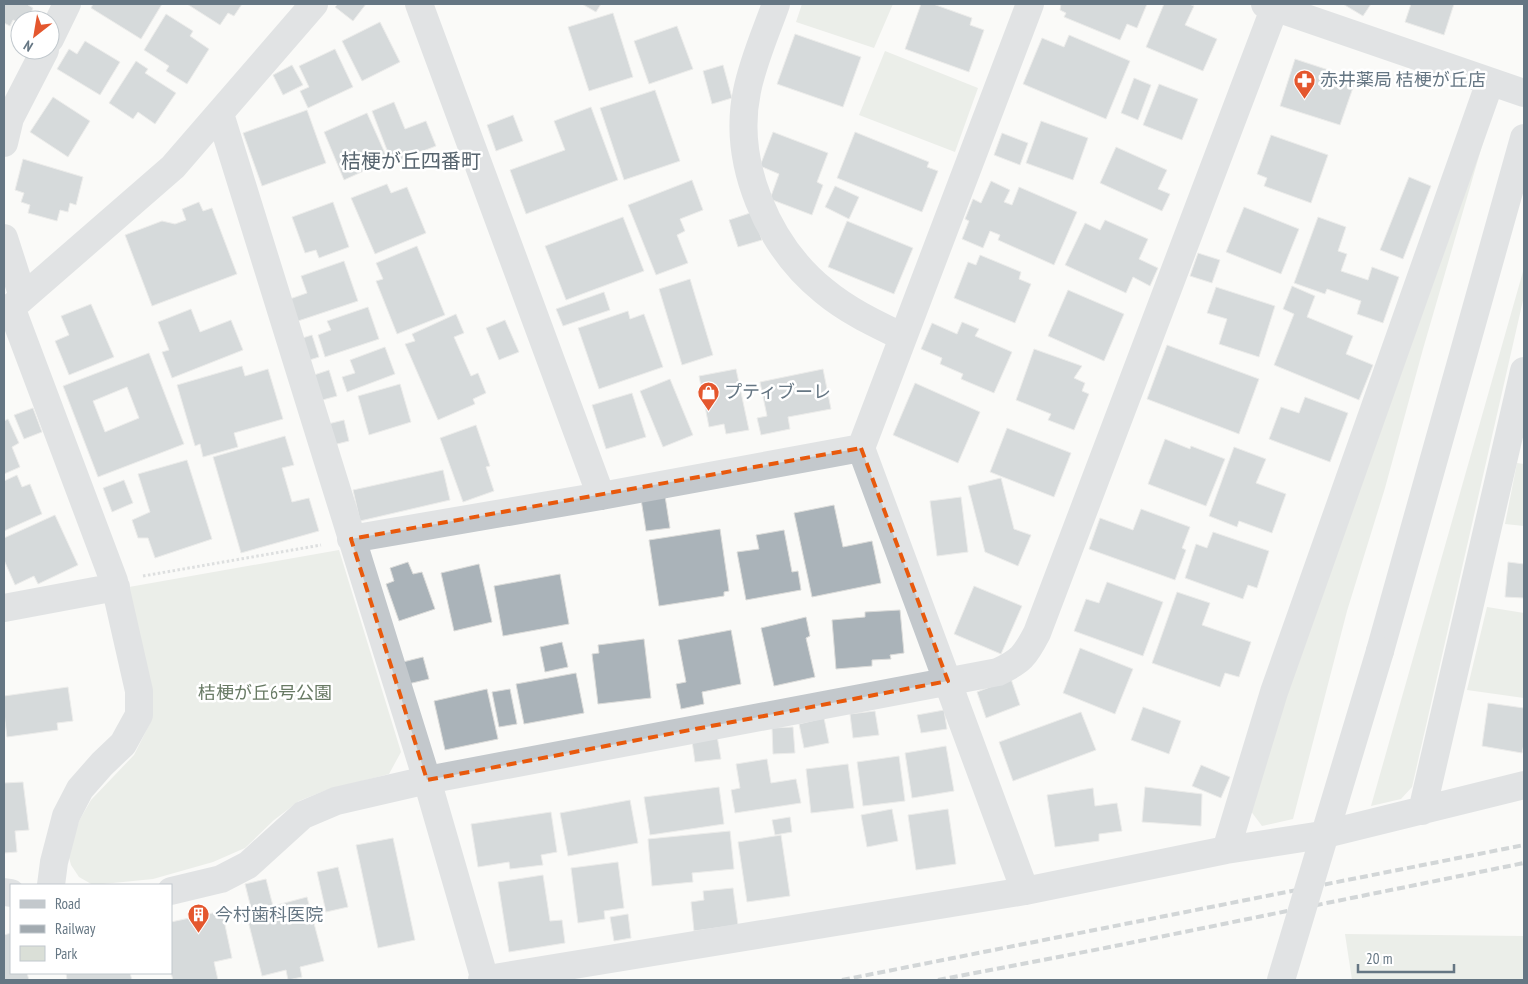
<svg xmlns="http://www.w3.org/2000/svg" width="1528" height="984" viewBox="0 0 1528 984" font-family="'PT Sans Narrow','Noto Sans JP',sans-serif">
  <rect width="100%" height="100%" fill="#fafaf8"/>
  <path fill="#dadfd7" d="M802,4H893L874,48L796,22Z
    M885,51L978,88L955,152L859,115Z
    M1484,139L1423,349L1385,488L1347,611L1293,819L1262,826L1250,810L1296,666Z
    M1524,268V296L1412,787L1401,799L1371,806Z
    M1517,463L1524,464V526L1505,524Z
    M339,550L401,752L389,774L324,791L299,801L274,820L245,848L213,862L153,879L93,885L79,877L71,865L68,854L79,821L91,800L134,755L151,721L129,587Z
    M1487,607L1524,613V698L1467,690Z
    M1345,934L1524,936V980H1352Z"/>
  <path fill="#aab3b9" stroke="#dcdcda" fill-rule="evenodd" d="M4,4H29L28,5L33,8L28,20H20V23L13,20L10,26L4,23Z
    M93,4H162L141,39L91,8Z
    M187,4H242L234,16L228,13L220,25Z
    M338,4H366L353,21L335,7Z
    M582,4H601L596,12Z
    M921,4H933L972,18L970,25L984,30L969,72L905,49Z
    M1061,4H1147L1137,28L1127,24L1120,40L1064,17L1066,13L1060,10Z
    M1164,4H1189L1194,6L1185,25L1217,39L1203,71L1146,47Z
    M1343,4H1371L1363,16Z
    M1411,4H1454L1444,35L1405,22Z
    M613,13L633,77L589,91L568,27Z
    M166,14L193,31L190,36L209,49L187,84L166,71L169,66L144,50Z
    M380,22L400,62L362,81L342,41Z
    M677,26L693,69L649,84L634,41Z
    M795,34L861,57L843,107L777,84Z
    M1069,35L1130,61L1106,119L1023,84L1042,38L1064,47Z
    M85,41L120,62L100,95L57,69L69,49L77,54Z
    M335,49L353,87L308,108L300,91L309,87L299,66Z
    M1295,59L1356,79L1340,125L1280,106Z
    M136,61L148,69L145,73L176,93L155,124L138,112L133,119L109,103Z
    M292,65L303,85L283,95L273,75Z
    M723,65L732,98L712,104L703,71Z
    M1134,78L1151,85L1138,120L1121,113Z
    M1159,84L1198,99L1182,140L1143,125Z
    M655,90L680,161L624,180L600,108Z
    M53,97L90,121L68,157L30,132Z
    M394,102L405,129L426,121L436,146L392,163L372,111Z
    M591,107L618,180L526,214L510,170L565,150L554,121Z
    M307,110L326,163L262,186L243,133Z
    M367,113L388,160L344,180L324,132Z
    M513,115L523,141L496,151L487,125Z
    M1041,121L1088,138L1073,180L1026,163Z
    M773,132L828,153L817,182L823,185L812,215L770,199L779,174L760,166Z
    M855,132L929,162L927,167L938,171L922,212L837,178Z
    M1002,133L1028,143L1020,165L994,155Z
    M1271,135L1328,155L1311,203L1264,186L1267,178L1257,174Z
    M1116,147L1167,170L1158,189L1170,194L1162,211L1100,183Z
    M23,159L83,177L76,205L70,203L68,212L60,210L57,221L28,213L30,205L21,202L24,193L15,190Z
    M1409,177L1431,186L1403,259L1380,250Z
    M692,180L703,210L680,219L685,231L677,235L688,263L656,275L628,205Z
    M991,181L1010,190L1004,202L1012,205L1019,187L1077,212L1054,265L998,240L1000,235L990,231L983,248L962,239L969,221L965,219L973,199L981,203Z
    M387,184L391,193L407,187L426,233L375,254L351,198Z
    M835,186L859,197L849,219L825,207Z
    M199,202L203,211L212,208L237,274L152,306L125,235L162,221L175,224L186,220L182,209Z
    M333,202L349,247L319,258L316,250L305,253L292,217Z
    M1244,207L1299,229L1281,274L1226,252Z
    M753,212L762,240L738,247L729,220Z
    M623,217L644,271L566,300L545,246Z
    M1318,217L1346,227L1338,251L1347,254L1341,271L1368,280L1372,267L1399,277L1383,323L1357,314L1361,301L1327,289L1325,294L1294,283Z
    M1105,220L1148,239L1139,259L1158,268L1150,286L1133,277L1126,293L1065,265L1085,223L1100,230Z
    M847,221L913,248L894,294L828,267Z
    M417,246L445,315L397,334L376,281L383,279L376,263Z
    M1198,253L1220,260L1212,283L1190,276Z
    M980,255L1021,272L1019,279L1031,284L1015,323L954,298L968,262L976,265Z
    M344,261L358,301L295,322L287,300L307,293L301,276Z
    M690,279L713,355L682,365L659,289Z
    M1292,286L1315,296L1307,317L1353,336L1346,354L1373,365L1359,400L1274,365L1294,314L1283,309Z
    M1216,287L1275,306L1259,357L1219,344L1227,319L1207,313Z
    M1068,290L1124,314L1104,361L1048,336Z
    M604,292L610,310L563,326L556,309Z
    M91,304L114,357L69,375L55,341L69,335L61,316Z
    M368,307L379,339L325,357L318,335L331,330L327,321Z
    M191,309L200,332L231,320L243,350L172,378L162,352L169,350L158,322Z
    M628,311L630,319L644,314L663,367L599,389L578,328Z
    M456,314L464,333L454,337L471,376L478,373L486,393L473,399L475,404L438,420L405,344L415,341L412,334Z
    M505,320L519,352L499,360L486,328Z
    M962,322L979,329L975,336L1012,352L994,393L961,379L963,374L940,364L942,358L921,349L932,323L957,334Z
    M312,335L319,357L300,363L293,341Z
    M1167,345L1259,379L1239,434L1147,399Z
    M385,347L395,374L347,392L342,377L355,373L350,360Z
    M1034,349L1082,366L1074,378L1085,383L1082,391L1089,394L1074,430L1048,420L1051,414L1016,400Z
    M149,353L184,444L98,477L63,386ZM127,387L139,418L105,432L93,401Z
    M242,366L245,376L268,369L283,419L234,433L238,447L203,457L200,444L195,446L177,385Z
    M736,369L749,430L726,434L724,424L709,427L699,376Z
    M823,369L831,409L788,417L790,429L761,435L757,418L767,416L760,382Z
    M329,370L337,396L315,402L308,377Z
    M670,379L693,435L663,447L640,391Z
    M915,383L980,412L958,463L893,435Z
    M400,384L411,422L369,435L358,396Z
    M632,393L646,437L606,449L592,405Z
    M1305,397L1348,413L1330,462L1269,439L1281,407L1299,413Z
    M33,408L42,432L24,439L14,415Z
    M8,419L19,443L12,447L20,467L4,474V421Z
    M344,420L349,441L325,447L320,426Z
    M476,425L490,466L486,467L494,491L463,502L440,438Z
    M1007,428L1071,453L1054,497L990,472Z
    M285,436L294,465L282,468L292,502L309,498L319,531L241,553L213,457Z
    M1165,439L1190,449L1191,446L1225,459L1206,506L1148,484Z
    M1234,447L1266,459L1256,483L1286,494L1272,533L1239,521L1237,527L1209,516Z
    M187,460L212,539L155,558L148,538H138L132,520L150,512L138,474Z
    M443,470L450,500L360,521L353,490Z
    M17,475L22,487L30,484L42,514L4,531V481Z
    M1001,478L1014,529L1031,535L1018,566L985,552L968,486Z
    M124,480L133,503L112,512L103,488Z
    M665,496L670,528L646,531L641,499Z
    M961,497L968,552L937,556L930,501Z
    M834,505L843,547L872,541L881,583L812,597L794,513Z
    M1141,509L1190,527L1182,548L1186,550L1175,580L1089,549L1100,518L1133,530Z
    M55,515L78,565L38,584L34,576L15,585L4,560V538Z
    M720,529L729,591L724,592V596L659,606L649,540Z
    M784,530L792,572L798,571L801,590L746,600L737,552L759,549L756,535Z
    M1213,532L1269,551L1257,588L1248,585L1243,599L1185,578L1196,544L1207,548Z
    M408,562L413,574L422,572L435,609L399,621L386,584L394,581L390,568Z
    M1508,562L1524,564V598L1505,597Z
    M479,564L492,622L454,631L441,573Z
    M560,574L569,624L503,636L494,586Z
    M1107,582L1163,602L1143,656L1074,631L1086,599L1099,603Z
    M974,586L1022,606L1001,654L954,634Z
    M1177,592L1210,603L1202,625L1251,642L1239,677L1225,673L1220,687L1152,663Z
    M900,610L904,653L890,655L891,659L872,660V666L836,669L832,620L865,617V612Z
    M806,617L810,636L806,638L815,677L774,686L761,628Z
    M731,630L741,684L702,692L704,704L681,709L676,684L686,682L678,640Z
    M644,639L651,698L598,704L592,654L599,653L598,645Z
    M562,642L568,667L545,672L540,647Z
    M1080,648L1133,669L1115,714L1063,693Z
    M423,657L429,679L408,684L403,662Z
    M576,673L584,713L524,724L516,684Z
    M1011,679L1020,705L986,718L977,692Z
    M68,687L73,721L57,723L58,730L7,737L4,713V696Z
    M487,689L498,739L445,750L434,701Z
    M510,689L517,724L499,727L492,692Z
    M1488,703L1524,708V744L1522,753L1482,746Z
    M1143,707L1181,721L1169,754L1131,740Z
    M944,710L947,729L921,733L917,715Z
    M875,711L879,735L853,738L850,714Z
    M1081,712L1096,750L1013,781L999,742Z
    M824,718L829,743L804,748L799,724Z
    M793,727L795,753L773,754L772,728Z
    M716,730L721,759L695,762L691,734Z
    M946,746L954,791L912,798L905,753Z
    M899,756L905,801L863,806L857,762Z
    M767,759L771,783L796,779L801,803L735,813L731,790L740,788L736,764Z
    M848,764L854,808L811,813L806,769Z
    M1201,765L1230,777L1221,798L1192,786Z
    M23,782L29,830L15,831L17,852L4,853V783Z
    M719,787L724,824L650,835L644,797Z
    M1145,787L1202,794L1201,826L1142,822Z
    M1093,788L1095,806L1117,803L1122,831L1099,834V841L1055,847L1047,795Z
    M630,800L638,843L568,856L560,813Z
    M892,809L898,841L867,847L861,815Z
    M948,809L956,864L916,870L908,815Z
    M551,812L557,852L541,855L543,865L510,869L509,862L478,867L471,824Z
    M790,817L792,832L775,835L772,820Z
    M730,831L734,869L692,873L693,882L652,886L648,839Z
    M781,835L790,896L747,902L738,842Z
    M393,838L415,940L378,948L356,845Z
    M618,862L624,908L604,911L605,919L578,923L571,868Z
    M338,867L348,907L326,912L317,872Z
    M543,875L550,921L562,920L565,943L509,952L498,882Z
    M266,879L273,906L307,897L324,961L300,967L302,977L288,980L286,970L262,976L246,913L252,912L245,884Z
    M733,888L738,925L694,931L691,902L704,900L703,891Z
    M222,911L232,958L214,962L218,980H173L171,973V922Z
    M628,914L631,938L614,941L610,917Z
    M11,933V973H27L29,980H4V935Z
    M66,973H130L132,980H67Z"/>
  <g fill="none" stroke-linecap="round" stroke-linejoin="round">
    <path stroke="#bbbfc2" stroke-width="3" stroke-dasharray="2.5 2.5" stroke-linecap="butt" d="M143,576L321,545"/>
    <path stroke="#c3c8cc" stroke-width="28" d="M419,4L601,496
      M776,4C766,32 753,61 747,91C732,163 768,246 824,291C848,311 876,324 903,337
      M1265,4L1524,93
      M50,39L67,4
      M220,114L427,780L485,980
      M4,143L10,118L45,50
      M4,238L23,297
      M11,307L114,581L139,691V715L123,744L102,764L80,789L66,816L54,862L51,885
      M4,314L173,167L314,4
      M351,539L601,496L861,448
      M4,608L116,587
      M1422,811L1524,371
      M1226,850L1274,692L1490,82
      M171,891L221,879L248,865L303,815L336,801L427,780L998,672C1021,661 1025,656 1037,633L1276,4
      M1025,891L861,448L1030,4
      M4,892L11,893
      M482,980L1025,891L1226,850L1322,835L1524,785"/>
    <path stroke="#c3c8cc" stroke-width="28" d="M1380,651L1524,138"/>
    <path stroke="#a2aab0" stroke-width="4" stroke-dasharray="8 4" stroke-linecap="butt" d="M842,980L1524,845
      M938,980L1105,948L1524,863"/>
    <path stroke="#c3c8cc" stroke-width="28" d="M1281,980L1380,651"/>
  </g>
  <path d="M0 0H1528V984H0ZM861,448L948,681L427,780L351,539Z" fill="#fafaf8" fill-opacity=".55" fill-rule="evenodd"/>
  <path fill="none" stroke="#e8590c" stroke-width="4" stroke-dasharray="10 6" stroke-linejoin="round" d="M861,448L948,681L427,780L351,539Z"/>
  <defs>
    <symbol id="pharmacy-pin" viewBox="-11 -11 22 30"><path d="M0 17L-7.5 6A9.5 9.5 0 1 1 7.5 6Z" fill="#e4572e" stroke="#fff"/><path d="M-2-6h4v4h4v4h-4v4h-4v-4h-4v-4h4Z" fill="#fff"/></symbol>
    <symbol id="shop-pin" viewBox="-11 -11 22 30"><path d="M0 17L-7.5 6A9.5 9.5 0 1 1 7.5 6Z" fill="#e4572e" stroke="#fff"/><path d="M-5-2.5h2.3a2.7 3.5 0 0 1 5.4 0H5L5.5 6h-11ZM-1.5-2.5h3a1.5 2.3 0 0 0-3 0Z" fill="#fff"/></symbol>
    <symbol id="building-pin" viewBox="-11 -11 22 30"><path d="M0 17L-7.5 6A9.5 9.5 0 1 1 7.5 6Z" fill="#e4572e" stroke="#fff"/><path d="M-4-6H4V6H1V3H-1V6H-4ZM-2.5-4.3h1.7v1.8h-1.7ZM.8-4.3h1.7v1.8H.8ZM-2.5-1h1.7V.8h-1.7ZM.8-1h1.7V.8H.8Z" fill="#fff"/></symbol>
  </defs>
  <g fill-rule="evenodd">
    <use href="#pharmacy-pin" x="1292" y="68" width="25" height="34"/>
    <use href="#shop-pin" x="696" y="380" width="25" height="34"/>
    <use href="#building-pin" x="186" y="902" width="25" height="34"/>
  </g>
  <g text-anchor="middle" stroke-width="5" stroke-linejoin="round" paint-order="stroke">
    <g font-size="18" fill="#657683" stroke="#fff" text-anchor="start">
      <text x="1320" y="86">赤井薬局 桔梗が丘店</text>
      <text x="724" y="398">プティブーレ</text>
      <text x="215" y="921">今村歯科医院</text>
    </g>
    <g font-size="18" fill="#687a64" stroke="#fff">
      <text x="265" y="699">桔梗が丘6号公園</text>
    </g>
    <g font-size="20" fill="#57646e" stroke="#fff">
      <text x="411" y="168">桔梗が丘四番町</text>
    </g>
  </g>
  <rect width="1528" height="984" fill="none" stroke="#657683" stroke-width="10"/>
  <rect x="10" y="884" width="162" height="90" fill="#ffffff" stroke="#c1c8cd"/>
  <rect x="20" y="900" width="25" height="8" fill="#c3c8cc" stroke="#c1c8cd"/>
  <text x="55" y="909" font-size="15" fill="#657683">Road</text>
  <rect x="20" y="925" width="25" height="8" fill="#a2aab0" stroke="#c1c8cd"/>
  <text x="55" y="934" font-size="15" fill="#657683">Railway</text>
  <rect x="20" y="946" width="25" height="15" fill="#dadfd7" stroke="#c1c8cd"/>
  <text x="55" y="959" font-size="15" fill="#657683">Park</text>
  <g transform="translate(35 35) rotate(211)"><circle r="24" fill="#ffffff" stroke="#c1c8cd"/>
  <path d="M0-4L9 19L0 12L-9 19Z" fill="#e4572e"/>
  <text y="-8" font-size="14" font-weight="bold" text-anchor="middle" fill="#657683">N</text>
  </g>
  <path d="M1358 964v8h96v-8" fill="none" stroke="#657683" stroke-width="2.5"/>
  <text x="1366" y="964" font-size="15" fill="#657683" stroke="#ffffff" stroke-width="4" paint-order="stroke">20 m</text>
</svg>
